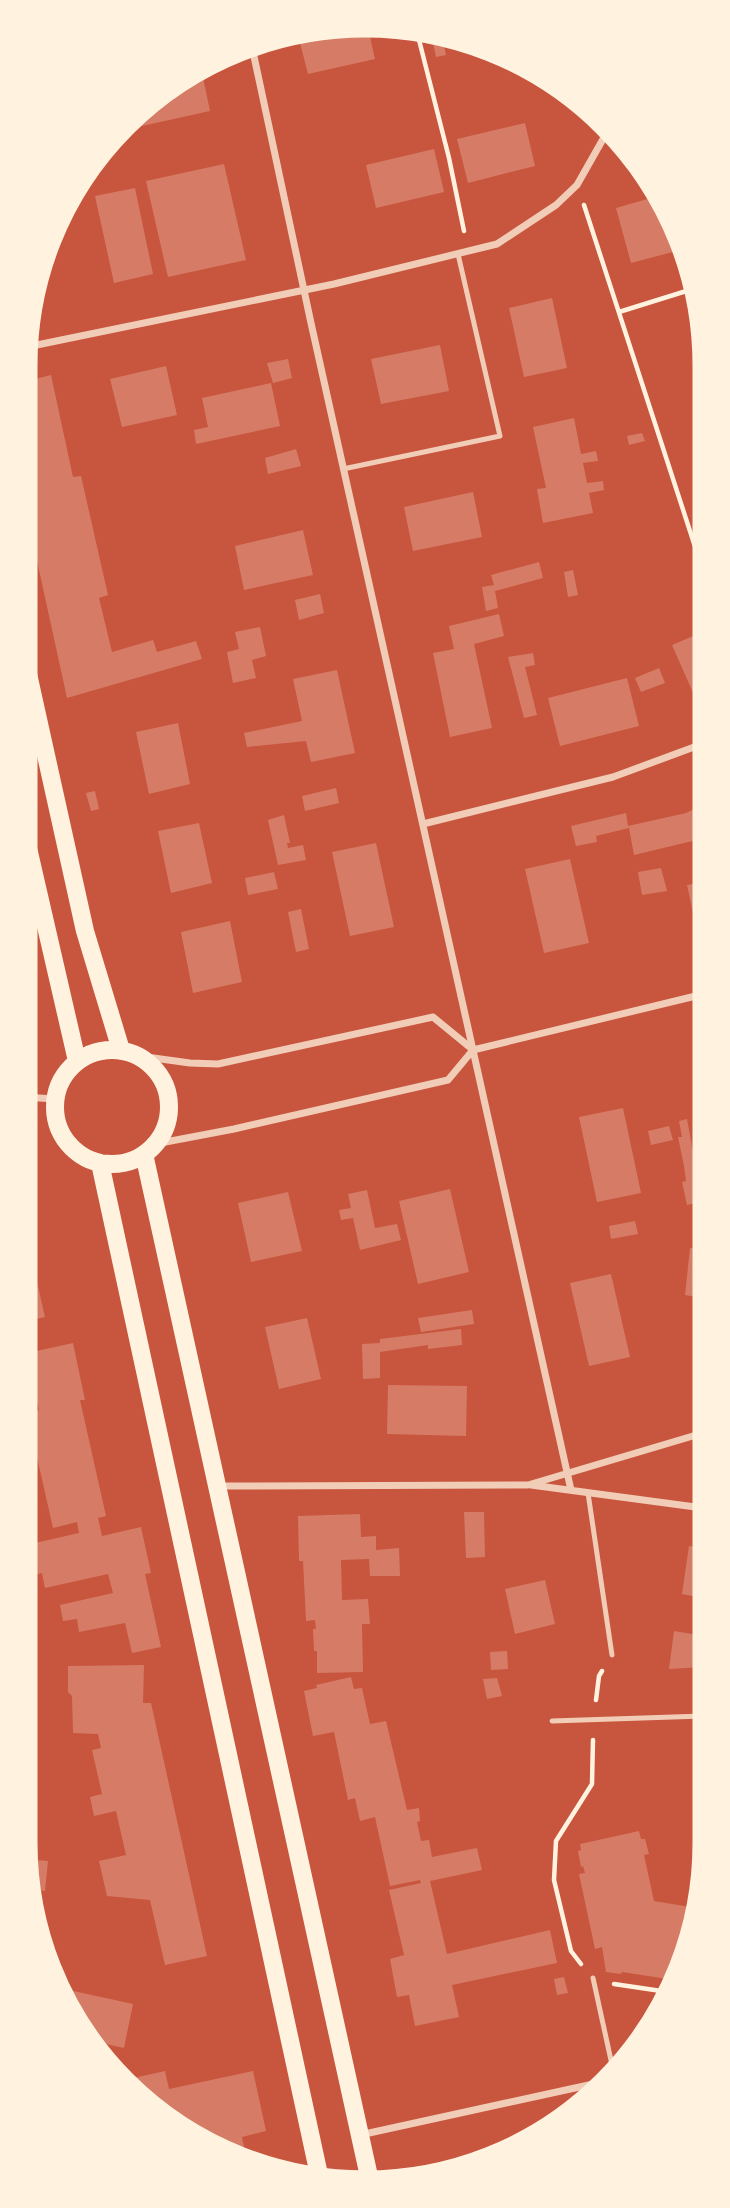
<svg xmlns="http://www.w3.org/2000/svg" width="730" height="2208" viewBox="0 0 730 2208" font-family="'PT Sans',sans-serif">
  <rect width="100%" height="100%" fill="#c8553d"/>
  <path fill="#d67c66" d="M314,28H368L375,59L308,74L297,31Z
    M430,28L458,37L443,41L446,55L436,57Z
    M201,68L210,111L133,128L131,122L174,79Z
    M525,123L535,166L468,183L457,139Z
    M434,149L444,192L376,208L366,165Z
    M224,164L246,260L168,277L146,181Z
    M135,188L153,274L114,283L95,196Z
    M661,195L673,212L684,249L631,263L616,208Z
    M32,287L40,324L28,327V297Z
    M552,298L567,368L524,377L509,308Z
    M440,345L449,391L381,404L371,359Z
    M288,359L292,378L273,383L267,363Z
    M166,366L177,415L122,427L110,379Z
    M51,375L73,477L81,476L108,595L99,598L112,652L153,640L157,652L196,641L202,659L67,698L27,515V381Z
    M271,383L280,426L196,444L194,430L208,427L202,398Z
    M574,418L581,454L596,451L598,461L583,463L587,483L603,481L604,490L589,493L593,513L543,523L537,489L546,488L533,427Z
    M642,433L645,441L629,445L627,436Z
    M296,449L301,466L268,474L265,458Z
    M473,492L482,537L413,551L404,507Z
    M303,530L313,575L244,590L235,546Z
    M539,562L543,578L495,591L498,608L486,611L482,587L494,585L491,575Z
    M573,570L578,595L568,597L564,572Z
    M320,594L324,613L299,620L295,600Z
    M499,614L504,636L474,644L492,728L450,737L433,653L454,649L449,626Z
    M260,627L266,656L252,660L256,678L233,683L227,652L239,649L235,632Z
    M705,631V690L694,695L672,645Z
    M533,653L535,665L525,667L537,715L524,718L508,657Z
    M659,668L665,683L641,692L635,678Z
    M337,670L355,753L311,762L306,741L247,747L244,733L302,721L293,679Z
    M627,678L639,726L560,746L548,698Z
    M178,723L190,784L149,794L136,732Z
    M336,788L339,803L305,811L302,796Z
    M95,791L99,809L91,811L86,793Z
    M705,804V838L634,855L629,828L596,836L597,842L576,846L571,826L626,813L628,826L686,813Z
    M284,815L290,843H287L288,848L303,845L306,860L278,865L268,820Z
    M199,823L212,883L171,893L158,831Z
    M376,843L394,927L350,936L332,852Z
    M570,859L589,943L544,953L525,869Z
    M661,868L667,891L642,895L638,872Z
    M274,872L278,889L248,895L245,878Z
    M705,882V931L697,932L687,885Z
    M301,909L309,949L296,952L288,912Z
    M230,921L242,982L193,993L181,932Z
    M623,1108L641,1193L597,1202L579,1117Z
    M687,1119L694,1157L704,1155V1201L687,1205L682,1182L686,1181L684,1166L678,1137H682L679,1121Z
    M669,1126L673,1140L651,1145L648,1131Z
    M450,1189L469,1272L418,1284L399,1201Z
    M367,1190L375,1228L397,1224L401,1240L360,1250L353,1218L341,1220L339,1210L351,1208L348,1194Z
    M288,1192L302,1251L251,1262L238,1203Z
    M635,1221L638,1234L611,1239L609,1226Z
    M24,1226L45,1317L23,1322V1299Z
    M690,1248L704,1250L696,1297L685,1295Z
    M611,1274L630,1357L589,1366L570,1283Z
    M472,1310L474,1324L421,1332L418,1318Z
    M307,1318L321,1379L279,1389L265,1327Z
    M461,1329L462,1345L428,1349V1345L380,1352V1378L363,1379L362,1344L380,1343V1339Z
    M73,1343L85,1400H80L106,1516L98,1518L102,1536L141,1527L151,1573L145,1574L161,1647L132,1653L125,1623L79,1632L77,1619L63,1621L60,1605L113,1593L108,1574L45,1588L42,1573L33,1575L26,1545L79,1533L77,1522L53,1528L27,1413L39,1410L34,1388L23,1391V1354Z
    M388,1385L467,1386L466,1436L387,1434Z
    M464,1512H484L485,1557L466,1558Z
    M360,1514L361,1537L376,1536V1550L399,1548L400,1576H370L369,1559L341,1560L342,1600L368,1599L370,1624H362L363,1672L317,1673V1651H314L313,1629H316L315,1620L306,1621L303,1561H299L298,1516Z
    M689,1546L703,1548V1598L682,1594Z
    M545,1580L555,1624L515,1634L505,1589Z
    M702,1617L703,1667L669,1669L674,1631L698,1635Z
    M507,1651L508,1669L491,1670L490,1652Z
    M144,1665L143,1703H151L207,1956L165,1965L150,1900L107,1896L99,1861L126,1855L116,1811L94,1816L90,1797L102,1794L92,1750L101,1748L98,1734L73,1733L72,1696L68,1692V1666Z
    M351,1677L354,1689L362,1688L370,1724L386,1721L407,1810L419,1808L420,1821L417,1822L421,1841L429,1840L432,1857L477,1848L482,1870L430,1881L447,1954L550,1930L557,1963L452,1985L459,2017L415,2026L409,1995L397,1997L390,1959L404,1955L389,1890L421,1883L420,1880L390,1886L375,1817L360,1821L355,1798L348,1800L334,1732L313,1736L304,1691L317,1688L316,1685Z
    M497,1678L502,1696L487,1699L483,1679Z
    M639,1831L641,1839H645L649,1854L644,1855L654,1901L702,1909L674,1980L622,1972L621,1974L606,1972L602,1947L595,1949L579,1874L585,1873L583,1866L581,1867L578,1851L581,1850L580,1844Z
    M24,1859L48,1861L45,1891L30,1889Z
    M564,1977L568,1993L557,1995L554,1979Z
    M55,1987L133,2004L124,2048L88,2040Z
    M165,2071L169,2089L253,2071L266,2131L242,2137L247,2162L212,2151L120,2081Z"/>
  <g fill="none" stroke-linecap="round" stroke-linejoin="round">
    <path stroke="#fff3e0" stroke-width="4.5" d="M416,28L449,158L464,231
      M584,205L701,565L705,564
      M619,312L696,288
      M700,1486L703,1475L701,1456
      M596,1700L599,1676L602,1671
      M581,1964L571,1951L554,1880L556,1841L592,1784L593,1740
      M614,1984L668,1992"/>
    <path stroke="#f1ccb7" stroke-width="5" d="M343,469L500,436L458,254
      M588,1493L612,1655
      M552,1721L703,1716
      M593,1978L614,2074"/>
    <path stroke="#f1ccb7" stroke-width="7" d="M252,47L311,323L571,1490
      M27,347L334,284L497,244L556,205L577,185L611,125
      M423,824L613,777L705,743
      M139,1056L190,1063L218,1064L433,1017L472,1049
      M24,1097L55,1099
      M155,1144L234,1129L448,1080L473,1050L704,994
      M531,1485L703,1508
      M218,1486L528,1485L703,1433
      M360,2135L607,2081"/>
    <path stroke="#fff3e0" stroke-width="18" d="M26,665L85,931L121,1050
      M25,835L77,1061
      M55 1107a57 57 0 1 1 114 0a57 57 0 1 1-114 0Z
      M144,1154L370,2181
      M100,1163L321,2184"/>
  </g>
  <path d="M0 0H730V2208H0ZM365 33H365A332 332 0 0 1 697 365V1843A332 332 0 0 1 365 2175H365A332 332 0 0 1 33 1843V365A332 332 0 0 1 365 33Z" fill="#fff3e0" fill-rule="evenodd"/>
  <path fill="none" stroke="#fff3e0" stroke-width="9" d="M365 33H365A332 332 0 0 1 697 365V1843A332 332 0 0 1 365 2175H365A332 332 0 0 1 33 1843V365A332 332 0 0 1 365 33Z"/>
</svg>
